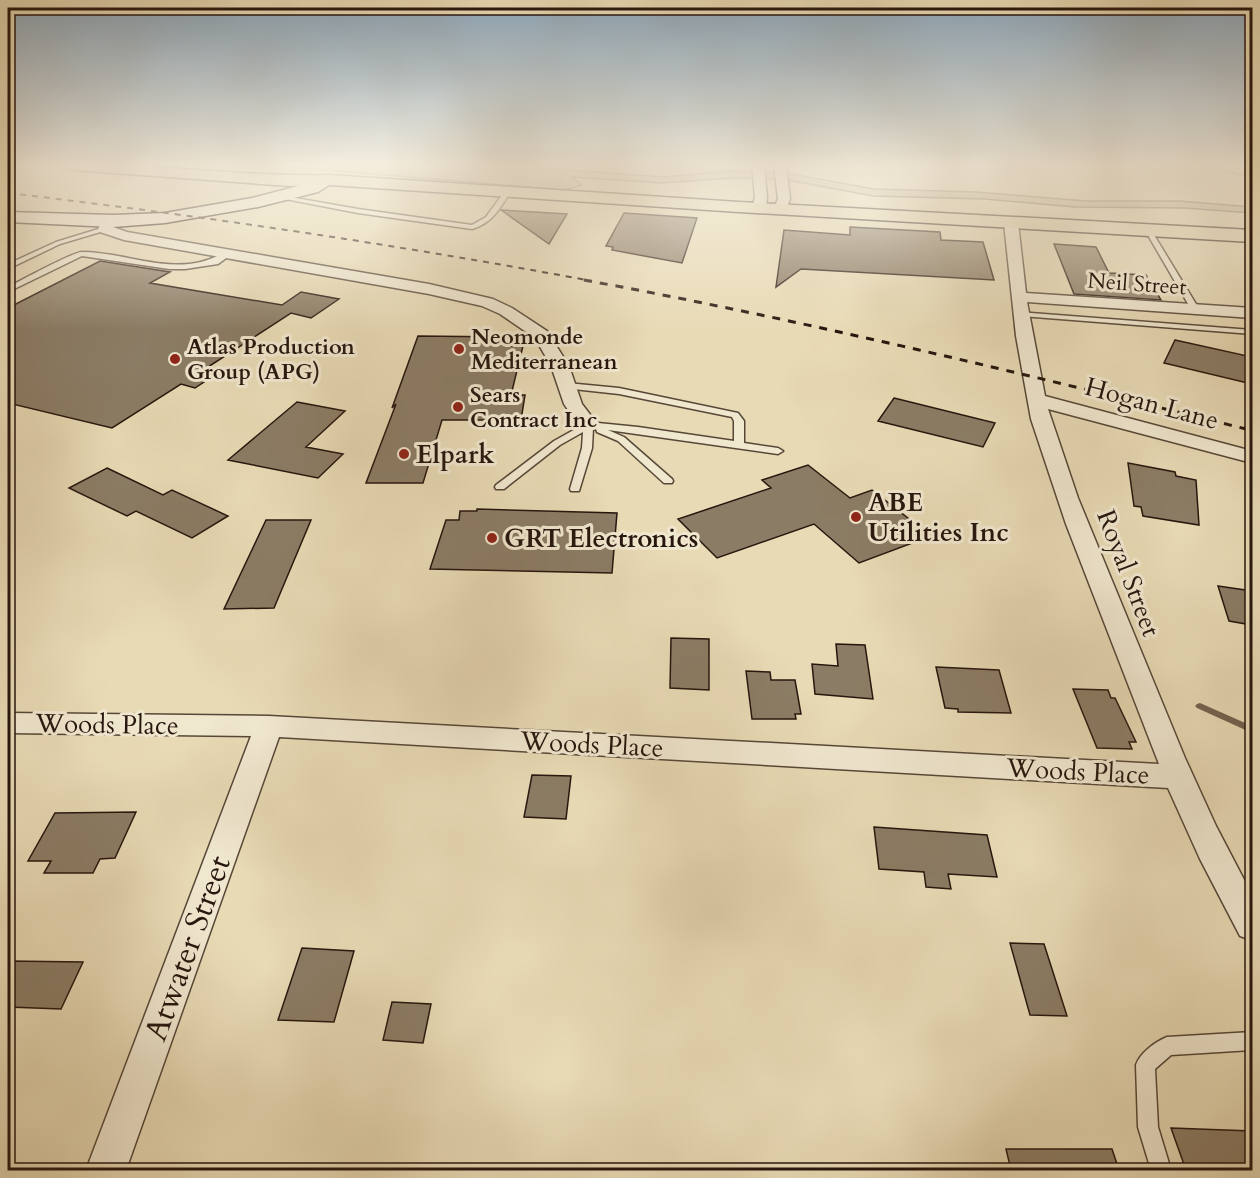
<svg xmlns="http://www.w3.org/2000/svg" width="1260" height="1178" viewBox="0 0 1260 1178" font-family="Cardo,serif">
  <rect width="100%" height="100%" fill="#e8dab5"/>
  <filter id="stains"><feTurbulence type="fractalNoise" baseFrequency=".00333" numOctaves="4"/><feColorMatrix values="0 0 0 0 .2 0 0 0 0 .09 0 0 0 0 .02 0 0 0 .5 -.17"/></filter>
  <radialGradient id="worn" r=".72"><stop offset=".6" stop-color="#630" stop-opacity="0"/><stop offset="1" stop-color="#630" stop-opacity=".3"/></radialGradient>
  <path fill="#c7b999" stroke="#776854" stroke-width="1.5" d="M265,165H506L663,177L729,171L781,172L874,189L977,192L1086,201H1179L1252,207V213L1184,208L1075,207L984,199L873,196L782,179L732,178L662,183L571,177L582,185L564,190Z
    M1202,165H1252V178Z"/>
  <g fill="none" stroke-linecap="round" stroke-linejoin="round">
    <path fill="#736350" fill-rule="evenodd" d="M1200,703L1252,726V733L1197,708L1195,706L1197,704Z"/>
  </g>
  <path fill="#8b7c65" stroke="#27160e" stroke-width="1.5" d="M501,210L567,214L549,244Z
    M624,213L697,218L682,263L612,250L613,247L606,246Z
    M850,227L940,232L941,240L983,242L994,280L801,269L776,287L784,230L850,235Z
    M1054,244L1096,247L1109,273L1146,275L1161,300L1074,294Z
    M100,261L170,272L150,283L282,305L301,292L339,299L311,318L291,313L208,367L222,370L195,388L181,384L112,428L8,403V308Z
    M418,336L508,337L505,346H523L511,395H525L521,420H442L423,483H366L396,404L392,408Z
    M1175,340L1252,357V384L1164,363Z
    M894,398L995,423L983,447L878,421Z
    M297,402L345,411L306,447L343,454L318,478L228,460Z
    M1128,463L1175,472L1176,476L1196,480L1199,525L1143,516L1141,507L1134,506Z
    M808,465L850,498L872,490L931,536L859,563L814,524L717,558L678,519L771,488L762,480Z
    M107,468L163,495L172,490L228,516L192,538L136,511L127,516L69,488Z
    M477,509L617,513L612,573L430,569L446,520H459L460,511H477Z
    M266,520H311L274,608L224,609Z
    M1218,586L1252,591V625L1229,621Z
    M671,638L709,639V690L670,688Z
    M836,644L865,645L873,699L815,694L812,664L838,666Z
    M936,667L999,670L1011,713L958,712V709L945,708Z
    M746,671L770,672L771,680H795L801,714H795L796,719H752Z
    M1073,689L1108,690L1111,698H1115L1136,742H1129L1132,749L1097,748Z
    M532,775L571,776L566,819L524,817Z
    M136,812L115,858L100,859L93,873H44L51,861H28L55,813Z
    M874,827L987,835L997,877L948,874L951,889L926,887L924,872L879,869Z
    M1010,943L1044,944L1067,1016L1030,1015Z
    M302,948L354,951L334,1022L278,1020Z
    M8,961L83,962L61,1009L8,1007Z
    M392,1002L431,1004L423,1043L383,1040Z
    M1171,1128L1252,1131V1170H1186Z
    M1006,1149H1112L1119,1170H1011Z"/>
  <g fill="none" stroke-linecap="round" stroke-linejoin="round">
    <defs>
      <path id="lane" d="M505,191L510,192C500,209 492,223 472,229L358,213L275,197L278,195L358,209L472,225L486,217Z
        M105,227L107,228V230L60,244L8,269V264L56,242Z
        M1146,229L1151,230L1199,309L1198,311L1191,309L1145,230Z
        M226,251L233,253L218,264L185,269H169L82,256L8,292V287C20,281 73,252 82,252C131,252 180,281 226,251Z
        M1018,312L1252,330V334L1021,316L1017,314Z
        M567,383L619,388L738,413L744,421V443L778,448L783,451L778,454L608,430L624,437L672,479L673,481L672,483H664L618,441L597,432L596,429L593,428L592,448L579,491H571L570,489L582,448L583,432L560,445L504,489H496L495,487L496,485L554,441L588,422L638,427L734,441V421L732,417L619,394L564,388L562,386Z
        M1252,1032V1050L1171,1055L1155,1069L1158,1127L1171,1170H1151L1138,1127L1136,1065C1140,1053 1155,1042 1167,1037Z"/>
      <path id="street" d="M752,165H764L767,197L766,209L759,213L752,209L755,197Z
        M774,165H786L790,199L785,213L780,214L773,210L778,199Z
        M109,217L116,221L113,227L127,232L429,284L493,299L512,308L547,331L569,366L582,404L598,425L595,429H581L564,404L551,366L535,338L500,314L482,306L429,294L124,240L100,232L98,229L104,218Z
        M1011,219L1018,223L1026,293L1252,308V318L1027,302L1045,396L1252,451V463L1048,409L1078,498L1185,758L1216,826L1252,895V940L1240,936L1200,859L1168,788L279,737L126,1170H86L251,736L8,733V713L269,716L1159,764L1066,524L1031,419L1016,336L1004,223Z"/>
      <path id="secondary" d="M329,175L337,180L318,192L258,207L165,223L113,227L8,222V212L113,215L165,213L252,198L306,184Z"/>
      <path id="primary" d="M65,165C153,163 241,177 329,175L739,202L1252,230V242L739,212L329,185L289,186L73,170Z"/>
    </defs>
    <use href="#lane" stroke="#574738" stroke-width="3"/>
    <use href="#street" stroke="#574738" stroke-width="3"/>
    <use href="#secondary" stroke="#27160e" stroke-width="3"/>
    <use href="#primary" stroke="#27160e" stroke-width="3"/>
    <use href="#lane" fill="#f0e7cf" fill-rule="evenodd"/>
    <use href="#street" fill="#f0e7cf" fill-rule="evenodd"/>
    <use href="#secondary" fill="#f0e7cf" fill-rule="evenodd"/>
    <use href="#primary" fill="#e8dab5" fill-rule="evenodd"/>
    <path stroke="#27160e" stroke-width="2" stroke-dasharray="6 6" stroke-linecap="butt" d="M8,193C204,216 398,245 592,281"/>
    <path stroke="#27160e" stroke-width="3" stroke-dasharray="8 8" stroke-linecap="butt" d="M584,280C808,321 1029,375 1250,430"/>
    <path stroke="#27160e" stroke-width="4" stroke-dasharray="10 10" stroke-linecap="butt" d="M1244,428L1252,430"/>
  </g>
  <linearGradient id="sky" x2="0" y2="1"><stop stop-color="#8da8bd"/><stop offset="0.5" stop-color="#f5eede"/><stop offset="1" stop-color="#f5eede" stop-opacity="0"/></linearGradient>
  <rect width="1260" height="330" fill="url(#sky)"/>
  <g fill="#8f2418" stroke="#f0e7cf" stroke-width="2">
    <circle cx="459" cy="349" r="6"/>
    <circle cx="175" cy="359" r="6"/>
    <circle cx="458" cy="407" r="6"/>
    <circle cx="404" cy="454" r="6"/>
    <circle cx="856" cy="517" r="6"/>
    <circle cx="492" cy="538" r="6"/>
  </g>
  <g text-anchor="middle" stroke-width="6" stroke-linejoin="round" paint-order="stroke">
    <g font-size="22" fill="#27160e" stroke="#f0e7cf">
      <text transform="translate(1137 283) rotate(4)" y="8">Neil Street</text>
    </g>
    <g font-size="22" font-weight="bold" fill="#27160e" stroke="#f0e7cf" text-anchor="start">
      <text x="471" y="344">Neomonde<tspan x="471" dy="25">Mediterranean</tspan></text>
      <text x="187" y="354">Atlas Production<tspan x="187" dy="25">Group (APG)</tspan></text>
      <text x="470" y="402">Sears<tspan x="470" dy="25">Contract Inc</tspan></text>
    </g>
    <g font-size="26" fill="#27160e" stroke="#f0e7cf">
      <text transform="translate(1152 403) rotate(15)" y="9">Hogan Lane</text>
      <text transform="translate(1129 573) rotate(69)" y="9">Royal Street</text>
      <text transform="translate(107 724) rotate(1)" y="9">Woods Place</text>
      <text transform="translate(592 744) rotate(3)" y="9">Woods Place</text>
      <text transform="translate(1078 771) rotate(3)" y="9">Woods Place</text>
    </g>
    <g font-size="26" font-weight="bold" fill="#27160e" stroke="#f0e7cf" text-anchor="start">
      <text x="416" y="463">Elpark</text>
      <text x="868" y="511">ABE<tspan x="868" dy="30">Utilities Inc</tspan></text>
      <text x="504" y="547">GRT Electronics</text>
    </g>
    <g font-size="32" fill="#27160e" stroke="#f0e7cf">
      <text transform="translate(187 948) rotate(-70)" y="11">Atwater Street</text>
    </g>
  </g>
  <rect width="1260" height="1178" fill="none" stroke="#e8dab5" stroke-width="30"/>
  <rect x="9" y="9" width="1242" height="1160" fill="none" stroke="#27160e" stroke-width="3"/>
  <rect x="15" y="15" width="1230" height="1148" fill="none" stroke="#27160e" stroke-width="1.5"/>
  <rect width="100%" height="100%" filter="url(#stains)"/>
  <rect width="100%" height="100%" fill="url(#worn)"/>
</svg>
